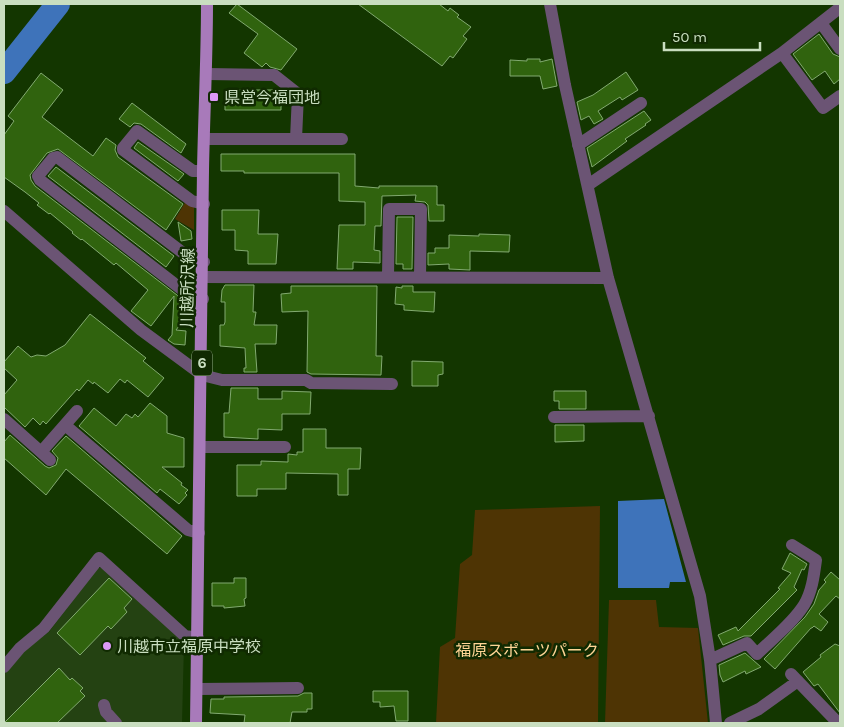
<svg xmlns="http://www.w3.org/2000/svg" width="844" height="727" viewBox="0 0 844 727" font-family="Karla,'Noto Sans JP',sans-serif">
  <rect width="100%" height="100%" fill="#133600"/>
  <path fill="#244212" d="M98,568H104L184,643L182,723H4V674L25,650L49,632Z"/>
  <path fill="#4e3404" d="M186,201L194,207V230L175,219Z
    M600,506L598,723H436L440,647L455,638L460,564L472,555L475,510Z
    M609,600H656L659,627L698,628L708,723H605Z"/>
  <path fill="#3e73ba" d="M664,499L686,582H670L669,588H618V501Z"/>
  <g fill="none" stroke-linecap="round" stroke-linejoin="round">
    <path stroke="#3e73ba" stroke-width="24" d="M4,72L58,4"/>
  </g>
  <path fill="#30630e" stroke="#82aa70" d="M237,4L297,49L281,70L270,67L266,63L262,67L244,53L258,34L229,13Z
    M358,4H439L448,11L450,8L459,15L457,17L471,27L463,36L467,39L453,58L450,56L442,66Z
    M819,34L833,54L840,57V79L834,84L825,71L812,80L793,54Z
    M527,59H540V62L552,59L557,86L543,89L540,76H510V60L527,61Z
    M626,72L638,90L622,100L620,97L598,111L603,119L594,124L589,116L581,120L577,102L593,95Z
    M41,73L63,90L42,117L93,156L106,138L116,145L115,150L118,157L183,204L166,230L58,149L47,153L30,175L31,180L35,186L190,305L185,311L188,314L176,330L186,331L185,345L174,344L168,340L172,335L174,296L151,326L131,311L148,290L116,263L114,265L82,239L81,240L72,233L73,232L50,213L49,214L37,205L39,203L25,192L4,177V135L14,121L8,116Z
    M225,90H279L281,91V110H225Z
    M132,103L186,144L181,153L141,124L134,123L130,127L119,119Z
    M644,111L651,120L645,124L646,125L625,139L627,141L592,167L587,148Z
    M138,142L184,174L178,181L134,148Z
    M221,154H355V186L379,188V186H437V205H444V221H429L428,205L425,202L415,201L416,195L382,196L381,226H375L374,250L380,251V263L353,262V269H337L339,225H365V202L339,201V173H244V171H221Z
    M56,167L174,256L166,267L48,176Z
    M222,210H259L258,234H278L276,264H248V251L235,250V230H222Z
    M397,217H413L412,269H403V264H396Z
    M178,222L191,231L192,239L181,241Z
    M479,234L510,235L509,252L470,251V270L449,269V264L428,265V253H435V248H449V235L479,236Z
    M225,285H254L253,312H256L254,325H277L276,344H255L257,372H244V368H246L245,348L220,346V325H224L225,322V302H221L222,290Z
    M291,286H377L376,356H382L381,375L311,374L307,372L308,311L282,312L281,294L291,293Z
    M402,286H413V292H435L434,312L404,310V305L395,304L396,287L402,288Z
    M90,314L146,358L143,361L164,378L148,397L127,380L125,383L120,379L108,393L94,382L93,384L88,380L79,391L77,389L46,424L43,421L40,425L33,418L25,427L4,407V395L17,380L4,368V362L18,346L31,357L37,355L46,356L65,345Z
    M412,361L443,362V374L438,375V386H412Z
    M231,388H258V399H282V391L311,392L310,414H282V430L258,429V439L224,437V413H229Z
    M554,391H586V409H559V401H554Z
    M150,403L167,416V433L184,438V467H162L182,483L181,485L188,490L185,493L187,495L179,504L160,489L157,493L79,426L94,408L116,426L126,414L132,418L135,414L138,417Z
    M555,425H584V441L555,442Z
    M303,429H326V448H361L360,469H348V495H338V474L286,473V489H257V496H237V465H261V461L288,462V454L297,455V452H303Z
    M10,435L45,466L49,468L56,465L58,458L52,451L66,436L182,536L167,554L66,469L46,495L4,458V442Z
    M790,553L807,564L804,570L802,569L794,587L797,590L751,636H744L723,645L718,635L736,627L738,631L780,589L778,588L791,573L782,569Z
    M831,572L840,580V599L836,596L819,614L828,622L821,631L814,626L812,628H811L775,669L764,659L805,617L814,604L819,590L826,582L824,580Z
    M109,578L132,599L124,608L127,612L111,629L108,626L80,655L57,633Z
    M234,578H246V598L244,599L245,606L224,608V606H212V583H234Z
    M835,644L840,646V713L818,684L814,686L803,672L821,657L820,655Z
    M745,653L761,667L746,674L745,671L723,682L720,675L719,665Z
    M59,668L70,680L72,678L83,688L80,691L85,696L57,723H4Z
    M373,691H408V721H396L394,706L380,707V702H373Z
    M304,693H312V709H307V712H292L290,723H244L245,715L210,713L211,699H224V697L298,696Z"/>
  <g fill="none" stroke-linecap="round" stroke-linejoin="round">
    <path stroke="#6b5474" stroke-width="12" d="M550,4L565,85L608,278L700,596L710,660L716,723
      M821,23L840,49
      M782,53L823,108L840,96
      M207,74L274,75L298,94L296,139
      M204,139H342
      M578,145L641,103
      M203,171H193L137,131L123,148V150L192,201L204,204
      M588,185L782,53L837,10
      M4,211L141,330L202,375L222,380H306L311,383L392,384
      M203,277L608,278
      M388,277L389,209H421L420,277
      M203,299L195,298L189,295L40,180L38,176L53,158L57,157L191,259L204,262
      M554,417L649,416
      M4,419L50,460
      M65,425L188,530L199,533
      M201,447H285
      M41,452L77,411
      M710,660L747,643L757,654C772,639 792,624 804,605C812,592 814,575 816,560L792,545
      M4,667L20,648L44,628L99,558L185,636L198,638
      M791,674L838,723
      M197,689L298,688
      M104,705L106,712L116,723
      M730,723L759,709L798,681"/>
    <path stroke="#a87aba" stroke-width="12" d="M196,723C199,539 202,355 203,170C204,115 207,59 207,4"/>
  </g>
  <g fill="#db99f5" stroke="#102a01" stroke-width="2">
    <rect x="209" y="92" width="10" height="10" rx="2.5"/>
    <circle cx="107" cy="646" r="5"/>
  </g>
  <g text-anchor="middle" stroke-width="5" stroke-linejoin="round" paint-order="stroke">
    <rect fill="#102a01" stroke="#92a887" stroke-width="1" x="192" y="350.5" width="20" height="25" rx="4"/>
    <g font-size="15" font-weight="bold" fill="#c9dec0">
      <text x="202" y="368">6</text>
    </g>
    <g font-size="16" fill="#c9dec0" stroke="#102a01" text-anchor="start">
      <text x="224" y="103">県営今福団地</text>
      <text x="117" y="652">川越市立福原中学校</text>
    </g>
    <g font-size="16" fill="#c9dec0" stroke="#102a01">
      <text transform="translate(187 288) rotate(-89)" y="6">川越所沢線</text>
    </g>
    <g font-size="16" fill="#ffd495" stroke="#102a01">
      <text x="527" y="656">福原スポーツパーク</text>
    </g>
  </g>
  <rect width="844" height="727" fill="none" stroke="#c9dec0" stroke-width="10"/>
  <path d="M664 42v8h96v-8" fill="none" stroke="#c9dec0" stroke-width="2.5"/>
  <text x="672" y="42" font-size="15" fill="#c9dec0" stroke="#102a01" stroke-width="4" paint-order="stroke">50 m</text>
</svg>
